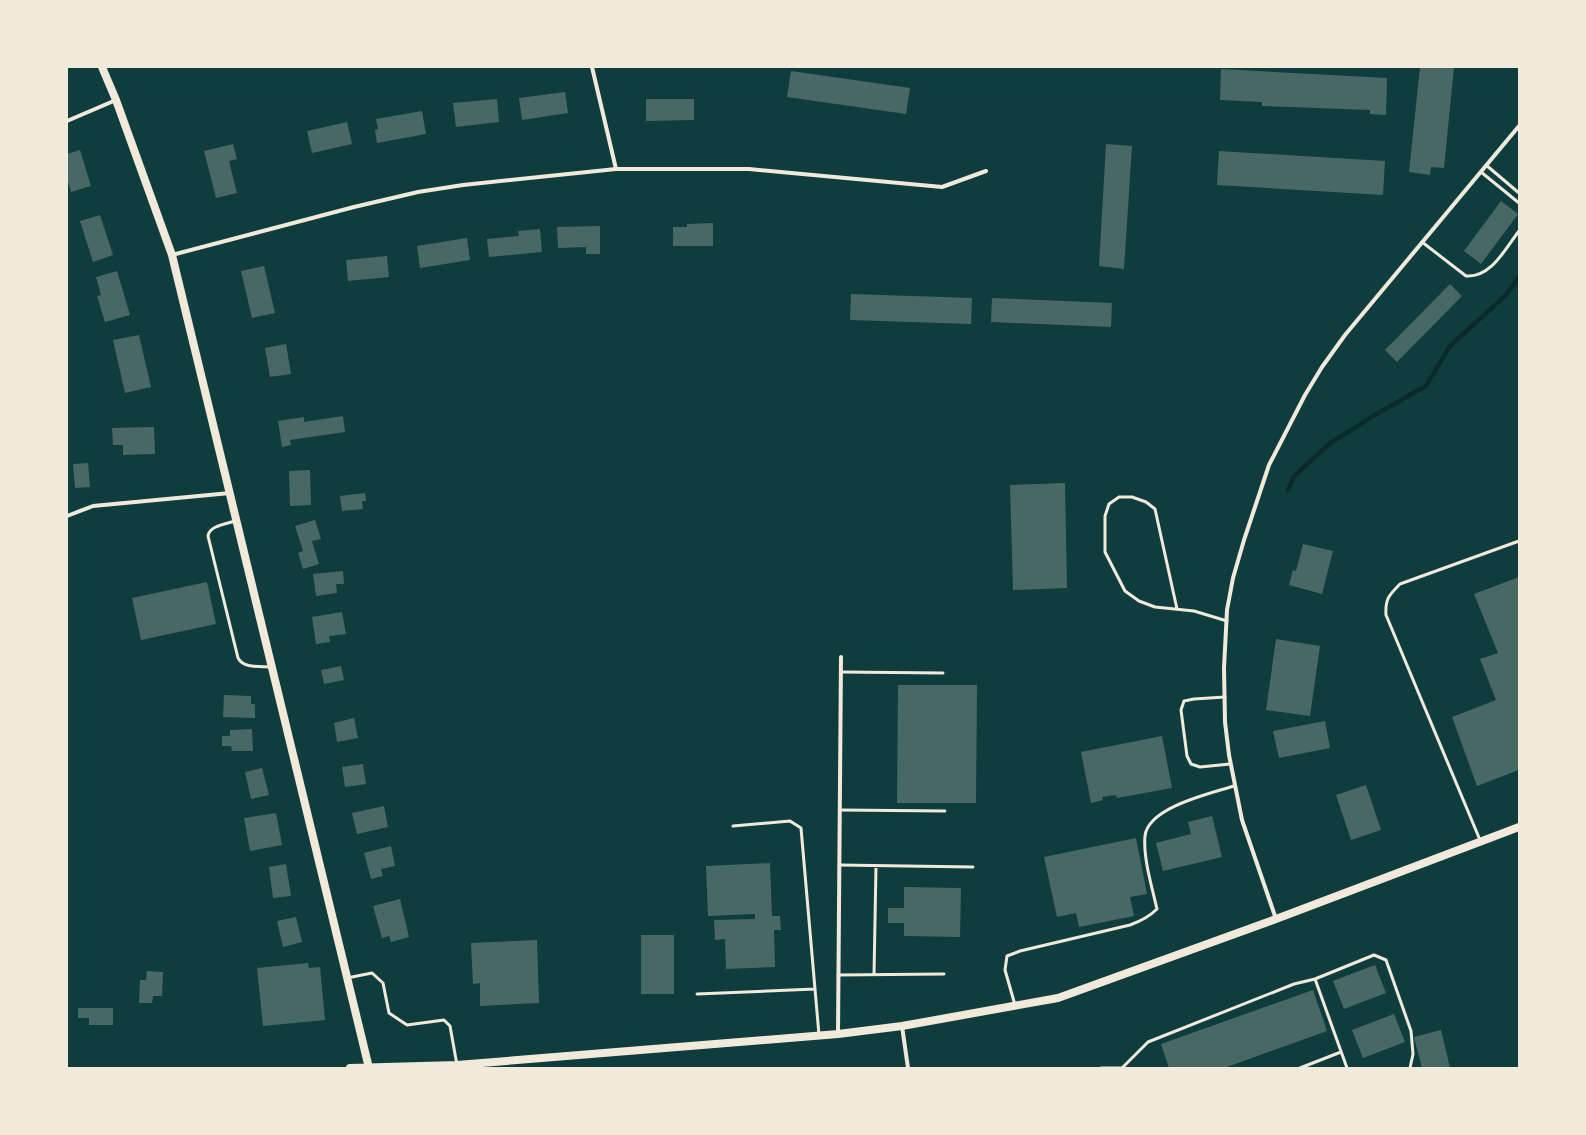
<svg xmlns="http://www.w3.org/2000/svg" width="1586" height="1135" viewBox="0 0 1586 1135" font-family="Cabin,sans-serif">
  <rect width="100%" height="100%" fill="#0f3d3e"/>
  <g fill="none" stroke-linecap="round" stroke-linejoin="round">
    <path stroke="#0a2a2b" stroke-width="4.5" d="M1288,490L1294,476L1328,445L1371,417L1426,386L1450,346L1506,295L1519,277"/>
  </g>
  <path fill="#486865" d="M1420,67H1454L1444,168L1431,167L1430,175L1409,172Z
    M1221,69L1387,78L1386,115L1370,114V110L1262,106V102L1220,100Z
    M791,71L910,88L906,114L787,97Z
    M565,92L568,113L522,120L519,98Z
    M497,99L499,122L456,127L453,103Z
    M646,99H694V120L646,121Z
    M422,111L426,134L377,143L375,130L378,129L376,119Z
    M347,122L352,144L312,153L307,131Z
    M233,144L237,159L229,161L237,193L216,198L204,151Z
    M1106,144L1132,146L1124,269L1099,266Z
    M80,150L91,186L71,192L67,178V154Z
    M1219,151L1385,161L1383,195L1217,185Z
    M1501,201L1518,214L1481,264L1464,251Z
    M100,215L113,255L93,262L80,221Z
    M713,223V246H673V227H687V224Z
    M600,226V254H586V247L558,248L557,227Z
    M540,229L542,252L489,257L487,239L519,236L518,231Z
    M467,238L470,260L420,268L417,246Z
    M387,256L389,277L348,281L346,260Z
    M264,266L275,313L252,318L241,271Z
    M117,271L130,315L105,322L97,296L101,295L96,277Z
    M1450,284L1462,296L1397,362L1385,350Z
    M851,294L972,298L971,324L850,320Z
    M992,298L1112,303L1111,327L991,322Z
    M139,335L151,387L125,393L113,340Z
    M286,344L291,374L270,377L265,348Z
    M343,416L345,432L290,440L291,445L282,447L278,421L304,417V422Z
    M154,427L155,454L123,455V445H113L112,428Z
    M88,463L90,487L75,488L73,464Z
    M310,470L311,505L290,506L289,471Z
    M1065,483L1067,588L1013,590L1010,485Z
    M365,493L366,501H362L363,509L342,511L340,496Z
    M315,520L321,539L312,541L319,564L303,569L298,553L303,551L295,526Z
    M1303,544L1333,551L1322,594L1289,585L1293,570L1296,571Z
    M343,571L344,584H336L337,593L316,596L313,574Z
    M1519,577V770L1477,786L1452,717L1496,700L1480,659L1498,653L1474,594Z
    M207,582L216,624L141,640L132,598Z
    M342,612L346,634L329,636L330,642L316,644L312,617Z
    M1276,639L1320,646L1310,716L1266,710Z
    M341,666L344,680L324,684L321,670Z
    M898,685H977L976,803H897Z
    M224,695L251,696V704H255V718L223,717Z
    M354,718L358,738L337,742L334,723Z
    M1325,721L1330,748L1279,758L1273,731Z
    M252,729L253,751H232L231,746H222V736H230V730Z
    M1162,736L1172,788L1117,798L1116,795L1102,797L1103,800L1091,803L1081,752Z
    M363,764L366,784L345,787L342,767Z
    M262,768L269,795L251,799L245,772Z
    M1366,785L1381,830L1351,840L1336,795Z
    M384,806L388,827L357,834L352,813Z
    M276,813L282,845L250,851L244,818Z
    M1212,816L1222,857L1163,871L1156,843L1191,834L1188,822Z
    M1136,838L1147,894L1130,897L1134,916L1079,927L1076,913L1057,917L1044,857Z
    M391,846L395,866L381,869L383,876L371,879L364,853Z
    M770,863L772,916H780L781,930H774L775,967L726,969L725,939L715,940L714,920L755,919V914L708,916L706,866Z
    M286,864L291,896L273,898L269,867Z
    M904,887L961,888L960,937L904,936V923H888V908H904Z
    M400,899L409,937L391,942L389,936L382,938L373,906Z
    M296,917L302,942L283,947L277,921Z
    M641,935H674V994H641Z
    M537,940L539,1003L480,1006V983L473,984L471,943Z
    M308,963L309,968L320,967L325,1020L263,1026L257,968Z
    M1375,965L1386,993L1344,1009L1333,981Z
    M147,971L163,972L162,996H153L152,1003H139L140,980H146Z
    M1313,990L1327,1031L1224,1068H1169L1161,1044Z
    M78,1008H113V1025H89V1018H78Z
    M1394,1014L1405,1042L1363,1058L1352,1030Z
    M1441,1030L1450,1068H1422L1414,1037Z"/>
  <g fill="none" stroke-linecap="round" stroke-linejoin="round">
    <path stroke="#f1e9da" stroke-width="3" d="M1486,165L1519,193
      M1481,172L1519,203
      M1422,242L1466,276C1491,278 1505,249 1519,231
      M235,521C226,524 209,526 208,536L238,658C244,669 260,666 272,667
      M1177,609L1155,509L1146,502L1132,497H1119L1109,504L1105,516V552L1125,591L1139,601L1155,607L1194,611L1227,621
      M841,672L943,673
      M1225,697L1194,699L1184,701L1181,710L1187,756L1191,764L1200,767L1230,764
      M840,810L945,811
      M733,826L790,821L801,828L819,1035
      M1480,840L1386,615C1385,599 1389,595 1400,584L1519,541
      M839,865L973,867
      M838,975L944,974
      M874,975L876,866
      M347,978L372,973L383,983L389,1013L407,1025L444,1020L450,1026L457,1065
      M697,994L815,989
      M1015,1005L1005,970L1007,956L1020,951L1130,925C1141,921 1149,917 1157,909C1152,887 1143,858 1145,836C1148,807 1212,793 1234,786
      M1101,1068H1122
      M1122,1068L1148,1042L1294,984L1315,979
      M1300,1068L1341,1052
      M1347,1068L1315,979L1374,955L1386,960L1411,1031L1413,1054L1410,1068"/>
    <path stroke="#f1e9da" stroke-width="4" d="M592,67L616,169
      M67,121L116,100
      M172,255L354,207L418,192L463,185L616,169H749L942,187L986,171
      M67,516L93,506L230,493
      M1276,919L1242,820L1229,755L1225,722L1224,668L1227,610L1233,578L1244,540L1269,465L1305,395L1322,367L1345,335L1519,126
      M902,1026L908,1068
      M838,1034L841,657"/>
    <path stroke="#f1e9da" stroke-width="8" d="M102,67L116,100L172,255L369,1068
      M350,1068L457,1065L838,1034L902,1026L1058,998L1276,919L1519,827"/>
  </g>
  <rect width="1586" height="1135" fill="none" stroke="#f1e9da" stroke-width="136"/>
</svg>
